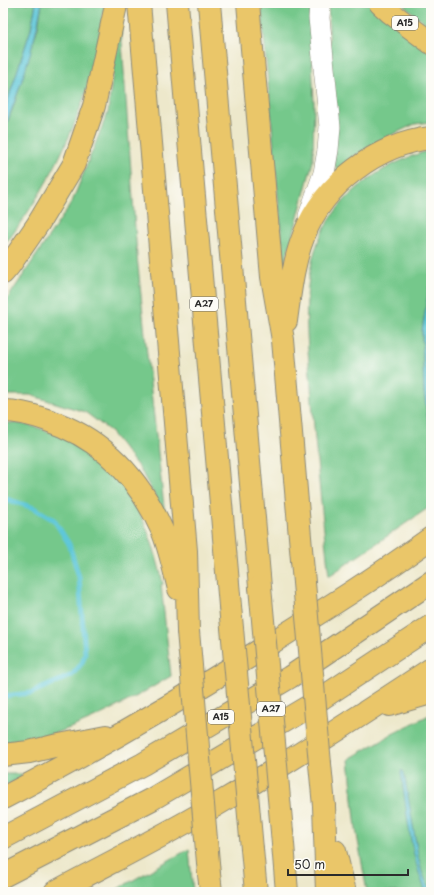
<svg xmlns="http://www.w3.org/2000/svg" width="434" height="895" viewBox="0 0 434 895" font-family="'Playpen Sans',sans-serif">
  <rect width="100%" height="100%" fill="#fdfcf7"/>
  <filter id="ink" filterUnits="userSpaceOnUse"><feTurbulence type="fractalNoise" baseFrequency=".025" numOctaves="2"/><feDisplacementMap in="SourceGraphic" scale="8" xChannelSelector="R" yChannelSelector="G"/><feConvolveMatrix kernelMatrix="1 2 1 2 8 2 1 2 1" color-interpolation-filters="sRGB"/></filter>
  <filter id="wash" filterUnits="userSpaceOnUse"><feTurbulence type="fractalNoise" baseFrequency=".012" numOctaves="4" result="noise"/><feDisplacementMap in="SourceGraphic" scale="16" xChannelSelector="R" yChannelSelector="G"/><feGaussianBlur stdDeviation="0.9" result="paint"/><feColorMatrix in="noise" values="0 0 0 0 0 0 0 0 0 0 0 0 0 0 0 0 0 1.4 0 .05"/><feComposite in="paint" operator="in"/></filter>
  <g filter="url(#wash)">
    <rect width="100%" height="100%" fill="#ede8cb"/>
    <path fill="#75c88b" stroke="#507a5b" d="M3,3H36L31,29L3,115Z
      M42,3H105C101,29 96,55 89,81C72,141 41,198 3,247V133L14,105L27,63L38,27Z
      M261,3H313L310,16L314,103L313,161L294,232L284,264Z
      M328,3H370L431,51V122L415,124L381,140L354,156L338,170L334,165Z
      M401,3H431V28Z
      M120,15L137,256L148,364L165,515L140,469L109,430L85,412L30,395H3V304L8,298L72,202L108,112Z
      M431,150V276L422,331L424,391L428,422L431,423L427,366L428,339L431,311V506L329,576C322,512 315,449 311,386C307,339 301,287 318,242C337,194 383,163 431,150Z
      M3,423C24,422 46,429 65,439C71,442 78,445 84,448C90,452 95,457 100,462C137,493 153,538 163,584L161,585L171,676C132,700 81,728 37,738C26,741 14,741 3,742Z
      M431,714V892L422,873L419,861L403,771L419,873L426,892H367L356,829L349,759L392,734Z
      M3,774H22L20,779L3,786Z
      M189,849L193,892H112Z"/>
    <path fill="#5ec7d9" stroke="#447982" d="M36,3H42C34,48 19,91 3,133V115L31,29Z
      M431,276V311L428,339L427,366L431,423L429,424L428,422L424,391L422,331Z
      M402,770L404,773L419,861L422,873L431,892H426C410,855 407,812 401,772Z"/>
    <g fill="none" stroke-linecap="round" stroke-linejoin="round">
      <path stroke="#5ec7d9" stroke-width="5" d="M3,498L34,508L54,520L69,544L79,577L85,654L82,663L72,675L31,693L3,696"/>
    </g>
  </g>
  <g filter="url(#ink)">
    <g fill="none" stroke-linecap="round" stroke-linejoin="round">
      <defs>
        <path id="minor" d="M309,216L324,173L328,150L330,127L319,18L320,3"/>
        <path id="highway" d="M139,3L186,551L188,631
          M177,3L230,606
          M209,3L260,587
          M248,3L272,277L283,340L302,560
          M380,3L391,13L431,43
          M3,273L9,266L38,224L74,164L94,106L115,10L116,3
          M286,321C290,292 293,262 304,235C324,184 377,144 431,138
          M3,411C18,411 33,415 47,420C102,438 139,478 162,530C170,549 174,570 179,589
          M389,705L431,693
          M3,755L29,752L54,746L106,736
          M320,764L324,806L327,892
          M3,798C90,753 174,704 257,652C316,615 374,579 431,538
          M282,832L287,892
          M3,838L143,764L290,677L431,582
          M252,849L256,892
          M335,851L345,892
          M209,874L211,892
          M3,876L152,799L316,702L431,626
          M55,892C111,862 168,834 223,801C294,759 363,714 431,669"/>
      </defs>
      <use href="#minor" stroke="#8c8a7b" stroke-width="22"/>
      <use href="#highway" stroke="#8c8a7b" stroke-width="24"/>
      <use href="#minor" stroke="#fff" stroke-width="21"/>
      <use href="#highway" stroke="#eac669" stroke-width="22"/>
      <defs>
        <path id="highway-bridge" d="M302,560L320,764
          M260,587L282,832
          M230,606L252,849
          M188,631L209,874"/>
      </defs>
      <use href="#highway-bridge" stroke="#8c8a7b" stroke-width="24" stroke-linecap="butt"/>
      <use href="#highway-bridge" stroke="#eac669" stroke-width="22"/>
    </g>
  </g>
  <g text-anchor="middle" stroke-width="3.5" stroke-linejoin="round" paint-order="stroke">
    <g fill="#fdfcf7" stroke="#6a6a68" stroke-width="1">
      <rect x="392" y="16" width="26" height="14" rx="3"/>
      <rect x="190" y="297" width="28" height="14" rx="3"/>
      <rect x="257" y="702" width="28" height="14" rx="3"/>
      <rect x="208" y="710" width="26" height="14" rx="3"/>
    </g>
    <g font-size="9" font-weight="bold" fill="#2b2b2b">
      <text x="405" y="26">A15</text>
      <text x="204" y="307">A27</text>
      <text x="271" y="712">A27</text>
      <text x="221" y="720">A15</text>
    </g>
  </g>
  <rect width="434" height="895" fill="none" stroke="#fdfcf7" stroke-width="16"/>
  <path d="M288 869v6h120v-6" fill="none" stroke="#2b2b2b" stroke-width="2"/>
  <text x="294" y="869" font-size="12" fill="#2b2b2b" stroke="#fdfcf7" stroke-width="3" paint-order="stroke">50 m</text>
</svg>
